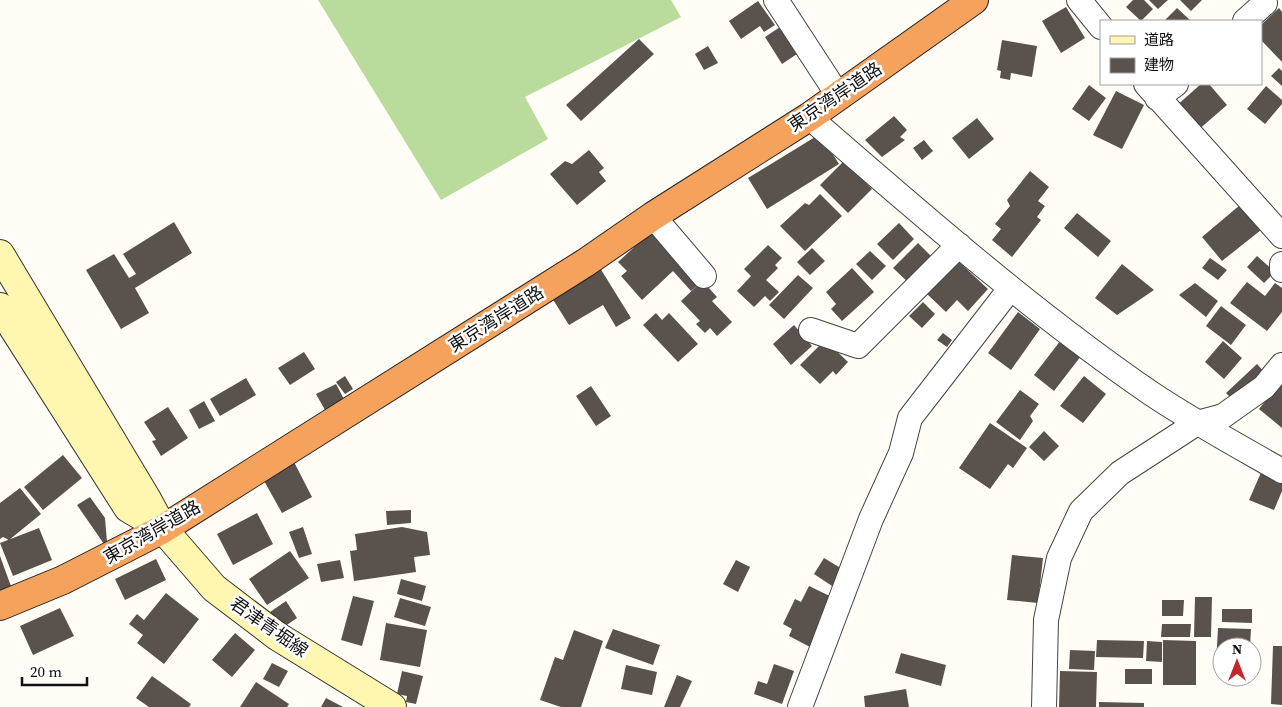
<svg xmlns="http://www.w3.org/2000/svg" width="1282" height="707" viewBox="0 0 1282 707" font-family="'Source Serif 4','Noto Sans JP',serif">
  <rect width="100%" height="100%" fill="#fffdf5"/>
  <path fill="#b9dc9c" d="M318,0H671L681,17L525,97L548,139L441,200Z"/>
  <path fill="#5a524d" d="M1133,0H1144L1153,9L1141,21L1126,7Z
    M1149,0H1168L1158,9Z
    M1180,0H1202L1191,11Z
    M758,1L775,25L764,32L760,26L741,39L729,21Z
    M1066,7L1085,38L1061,53L1042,21Z
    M1177,8L1191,21H1164Z
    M1279,8L1282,12V62L1261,40V25Z
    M783,25L800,52L782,64L765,37Z
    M639,39L654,54L581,121L566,105Z
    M1002,40L1037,46L1032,77L1011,73L1010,80L1000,78L1001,71L997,70Z
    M708,46L718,63L704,70L695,54Z
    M1279,68L1282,71V86L1271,76Z
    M1201,84H1209L1227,105L1197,131L1175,107Z
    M1089,85L1106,98L1089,121L1072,109Z
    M1266,86L1282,100V104L1265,124L1247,109Z
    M1116,91L1144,105L1122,149L1093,135Z
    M894,116L907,130L900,137L905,140L882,157L865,140Z
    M977,118L994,139L969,159L952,138Z
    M820,134L839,164L767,209L748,178Z
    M924,140L933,151L922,160L913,148Z
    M589,150L604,168L599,172L606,181L577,205L550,174L565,161L572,164Z
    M844,161L872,189L848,213L820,185Z
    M1030,171L1049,187L1038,201L1045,206L1037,217L1041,220L1012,257L992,240L1001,229L995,224L1010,206L1007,200Z
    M820,194L842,216L805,251L780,226L805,203L809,205Z
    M1240,205L1261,230L1222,261L1202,237Z
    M1077,213L1111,241L1098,257L1064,228Z
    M174,222L192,253L135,288L149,313L121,329L86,270L114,254L129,278L136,274L123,254Z
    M899,223L914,239L893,260L877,244Z
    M655,228L717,297L712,301L732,322L717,336L710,328L705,333L696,324L700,321L681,301L699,284L691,291L673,271L642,300L621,276L627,271L618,262Z
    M918,243L936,261L912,286L893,268Z
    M768,245L782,258L775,265L778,268L766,280L779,292L770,301L765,296L754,307L737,291L751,276L744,269Z
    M812,248L825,261L810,275L797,262Z
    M870,251L886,266L872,280L856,264Z
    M1257,256L1275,272L1264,283L1247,267Z
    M1210,258L1227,270L1218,280L1202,268Z
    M958,261L988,289L968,311L957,300L946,312L927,294Z
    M1122,264L1154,290L1117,315L1095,298Z
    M600,268L631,318L616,327L603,305L569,325L552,298Z
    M852,268L874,292L842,321L831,309L836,304L826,292Z
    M798,275L813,288L784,319L769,305Z
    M1247,282L1265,296L1275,283L1282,288V312L1267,331L1230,303Z
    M1195,283L1218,301L1206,317L1179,295Z
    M923,302L935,314L922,328L909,316Z
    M1221,306L1246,325L1231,345L1206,326Z
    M1018,312L1040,329L1011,370L988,353Z
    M656,313L662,320L669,313L698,344L678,362L643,325Z
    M794,325L812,346L791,365L773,344Z
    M943,333L952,340L947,347L937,340Z
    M825,340L848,362L836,375L833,371L820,384L800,365Z
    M1061,340L1081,356L1054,391L1034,375Z
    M1223,341L1242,358L1224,379L1205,362Z
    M304,352L315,369L290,385L278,368Z
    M1257,364L1268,376L1238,405L1226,393Z
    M345,376L353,389L345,394L336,382Z
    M1084,376L1106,394L1083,423L1060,406Z
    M246,378L256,395L220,416L210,399Z
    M1282,380V428L1259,409Z
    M336,384L344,399L325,410L316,394Z
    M591,386L611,416L596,426L576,396Z
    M1020,390L1039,404L1030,416L1033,421L1020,440L996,422Z
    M204,401L215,421L199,429L189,410Z
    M168,407L188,438L161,456L152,441L156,440L144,422Z
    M990,423L1027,448L1013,468L1008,464L990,489L959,468Z
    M1044,431L1059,446L1044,461L1029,447Z
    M63,455L82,478L43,510L24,487Z
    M294,462L312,497L282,513L263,479Z
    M1263,468L1282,476V491L1274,510L1249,500Z
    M20,488L41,514L9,540L3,537L0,539V503Z
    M90,497L105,518L107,542L104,544L77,505Z
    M411,510V523L387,525L386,511Z
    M257,513L273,544L233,565L217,534Z
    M303,527L312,554L299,558L289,532Z
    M402,527L427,532L430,555L414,557L416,572L354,581L350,551L357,550L355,534Z
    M39,528L52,560L13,576L0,543Z
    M290,551L309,578L267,605L249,579Z
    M1012,555L1043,558L1038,603L1007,600Z
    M0,556L12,589L0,593Z
    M824,558L849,573L838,590L814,574Z
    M156,559L166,580L125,600L115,579Z
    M340,560L344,578L321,582L317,564Z
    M736,560L750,567L738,592L723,584Z
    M401,579L426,586L422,601L397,594Z
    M809,586L834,598L810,647L789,636L792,629L783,624L795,599L801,602Z
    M166,593L199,619L164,664L137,643L143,635L129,624L137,614L144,620Z
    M353,596L374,601L362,646L341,640Z
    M1195,597H1212L1211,637H1194Z
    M400,598L431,607L425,626L394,617Z
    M1162,600H1184L1183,616H1162Z
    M286,601L297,618L281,629L270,612Z
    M60,608L74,636L33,655L20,626Z
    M1222,609H1252V623L1222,622Z
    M386,623L427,630L420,667L380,660Z
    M1162,624H1191L1190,637H1161Z
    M1218,628L1251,629L1250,647H1222V663H1216Z
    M613,629L660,645L653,665L605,648Z
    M574,630L603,641L581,707H561L540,700L555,657L563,660Z
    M235,633L255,650L232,677L212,660Z
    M1097,640L1144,641L1143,658L1096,657Z
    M1163,640L1196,641V685H1163Z
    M1147,641L1162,642V662L1146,661Z
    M1273,646H1282V705L1271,704Z
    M1070,650L1095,651L1094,670L1069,669Z
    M901,653L946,665L941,686L895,673Z
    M272,663L288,671L279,687L263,679Z
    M774,664L794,671L782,704L754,694L758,681L767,684Z
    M626,665L657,672L652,695L621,689Z
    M1125,669H1152V684H1125Z
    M402,671L423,676L416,704L406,702L407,696L397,694Z
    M1060,671L1097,672L1096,707H1059Z
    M677,675L692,681L680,707H664Z
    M152,676L191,704L189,707H149L136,698Z
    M256,682L289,704L287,707H240Z
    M906,689L909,707H865L864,696Z
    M326,698L343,707H321Z
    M1099,702L1144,703V707H1099Z"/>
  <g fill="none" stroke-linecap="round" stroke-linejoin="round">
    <defs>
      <path id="street" d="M776,0L838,95
        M1079,0L1101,27
        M1245,21L1265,3
        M1146,84L1282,236
        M1157,98L1176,84
        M809,117C920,213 1031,311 1152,394C1194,422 1238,446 1282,471
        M653,216L704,276
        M1282,264V270
        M811,330L858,346L959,245
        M800,707L871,519L901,453L910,418L1006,294L1013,290
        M1044,707L1046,620L1059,558L1081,511L1120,473L1197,423L1223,416L1264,387L1282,365"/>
      <path id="secondary" d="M0,254L148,501L163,529L128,508L0,307
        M163,529L214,588L277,636L392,707"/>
      <path id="highway" d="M0,606L63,580L163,529L585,263L653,216L809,117L974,0"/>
    </defs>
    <use href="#street" stroke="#444" stroke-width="26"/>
    <use href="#secondary" stroke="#333" stroke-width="30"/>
    <use href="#highway" stroke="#222" stroke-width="30"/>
    <use href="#street" stroke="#fff" stroke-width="24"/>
    <use href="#secondary" stroke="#fff6b0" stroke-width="28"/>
    <use href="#highway" stroke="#f5a25d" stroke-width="28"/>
  </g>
  <g text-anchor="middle" stroke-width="5" stroke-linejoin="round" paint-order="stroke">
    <g font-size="18" fill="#111" stroke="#fff">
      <text transform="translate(835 97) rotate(-34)" y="6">東京湾岸道路</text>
      <text transform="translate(496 319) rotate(-32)" y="6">東京湾岸道路</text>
      <text transform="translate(152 532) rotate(-30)" y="6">東京湾岸道路</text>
      <text transform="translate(269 627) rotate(35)" y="6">君津青堀線</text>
    </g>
  </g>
  <rect x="1100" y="20" width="162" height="65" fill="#ffffff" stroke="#a0a0a0"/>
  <rect x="1110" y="36" width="25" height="8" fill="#fff6b0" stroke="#a0a0a0"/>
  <text x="1144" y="45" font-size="15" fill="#111111">道路</text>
  <rect x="1110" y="58" width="25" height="15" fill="#5a524d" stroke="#a0a0a0"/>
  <text x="1144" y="70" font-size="15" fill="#111111">建物</text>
  <g transform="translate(1237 662)"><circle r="24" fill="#ffffff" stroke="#a0a0a0"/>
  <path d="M0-4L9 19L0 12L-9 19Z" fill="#c4262e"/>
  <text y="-8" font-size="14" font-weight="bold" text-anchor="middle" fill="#111111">N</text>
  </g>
  <path d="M22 677v8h65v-8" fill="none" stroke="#111111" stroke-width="2.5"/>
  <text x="30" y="677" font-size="15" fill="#111111" stroke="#ffffff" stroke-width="4" paint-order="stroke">20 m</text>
</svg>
